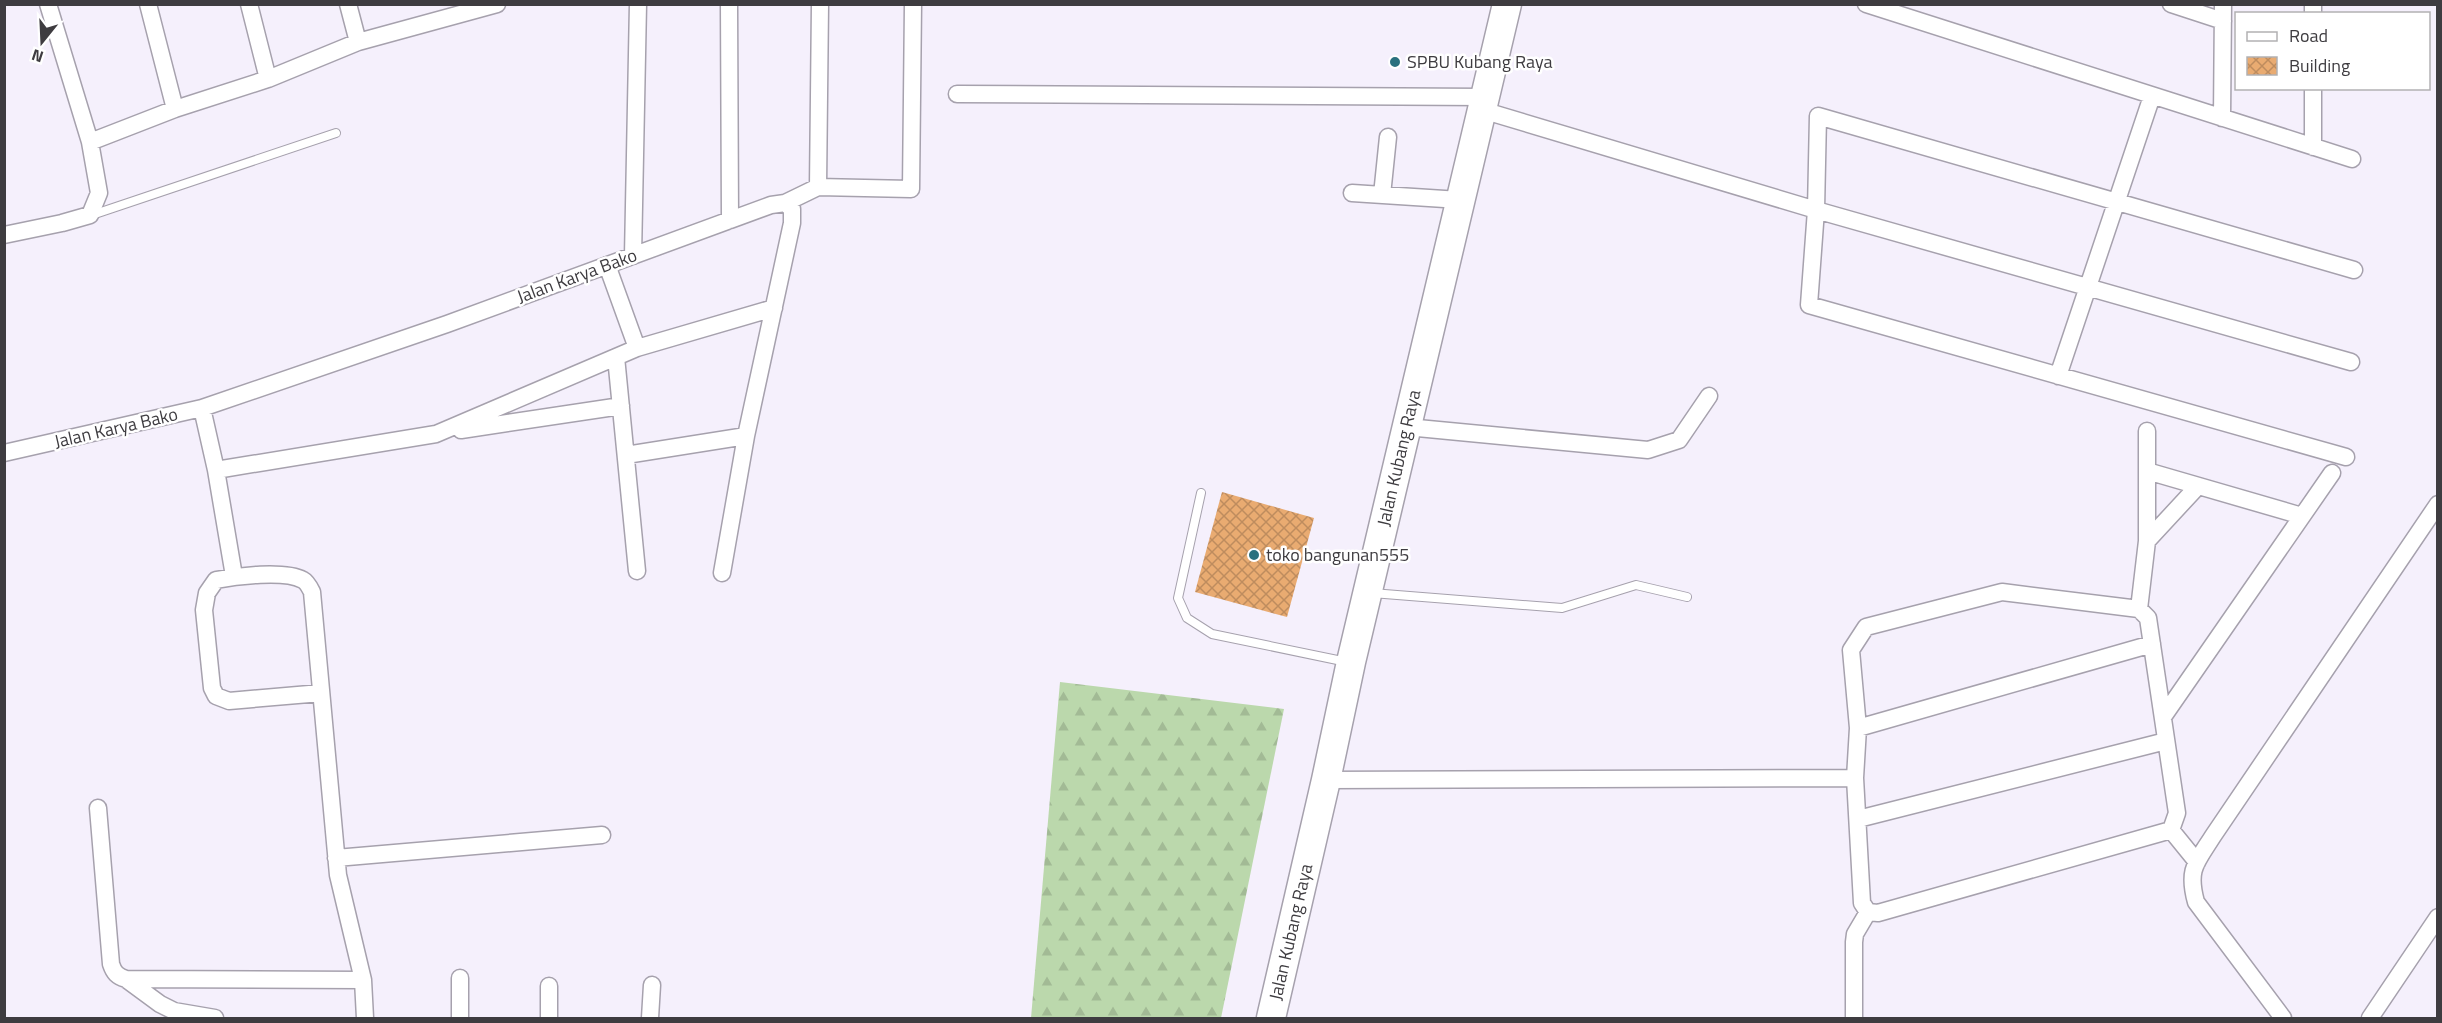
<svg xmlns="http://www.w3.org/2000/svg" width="2442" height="1023" viewBox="0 0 2442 1023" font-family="'Titillium Web',sans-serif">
  <defs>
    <pattern id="forest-firs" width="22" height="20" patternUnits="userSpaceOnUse" patternTransform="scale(1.5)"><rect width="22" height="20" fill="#bbd8ac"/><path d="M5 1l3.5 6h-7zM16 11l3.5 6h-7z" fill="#a2ba95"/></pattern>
    <pattern id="building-cross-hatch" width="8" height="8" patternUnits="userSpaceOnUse" patternTransform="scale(1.5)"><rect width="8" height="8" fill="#e9ab71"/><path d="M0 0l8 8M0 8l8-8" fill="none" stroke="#be8c5e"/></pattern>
  </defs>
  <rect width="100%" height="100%" fill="#f5f0fc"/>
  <path fill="url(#forest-firs)" d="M1060,682L1284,709L1221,1018H1031Z"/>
  <path fill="url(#building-cross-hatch)" d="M1222,492L1314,518L1287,617L1195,592Z"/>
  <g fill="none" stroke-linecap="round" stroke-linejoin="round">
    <defs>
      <path id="service" d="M92,215L336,133
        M1201,493L1178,598L1187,618L1212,634L1347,662
        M1372,593L1562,608L1636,585L1687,597"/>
      <path id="minor" d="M48,4L90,142L175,109L268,79L358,42L497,4
        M148,4L175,109
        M249,4L268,79
        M348,4L358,42
        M729,4L730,220
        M1866,4L2352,159
        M2171,4L2223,21
        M2313,14V4
        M957,94L1486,97
        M1482,110L1816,210L2351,362
        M2222,118L2223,4
        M2313,147V88
        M818,187L820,4
        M1352,193L1460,200
        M1382,195L1388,137
        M785,203L818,187L911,189L913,4
        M4,235L62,223L90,215L99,193L90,142
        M633,256L638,4
        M607,265L637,348
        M616,357L637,571
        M2058,376L2152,96
        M202,408L216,470L234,576
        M1407,427L1648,450L1679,440L1709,396
        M461,430L621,406
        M4,453L202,408L447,324L771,205L785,203L792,209V223L746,436L722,573
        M626,455L746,436
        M2346,457L1809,305L1816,210L1818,116L2354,270
        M216,470L436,434L637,348L774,308
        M2147,471L2302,516
        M2147,541L2198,486
        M2139,609L2147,541V431
        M321,693L229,701L216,696L212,688L204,610L207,593L216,580C236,576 285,570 303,580C307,582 310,588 312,592L338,875L363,980L365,1018
        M2163,717L2332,473
        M1858,728L2152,644
        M1326,780L1855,778L1862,903L1868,912L1878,913L2171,830L2177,813L2148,618L2139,609L2002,592L1866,627L1851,650L1858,728L1855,778
        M98,808L111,964C114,973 117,976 126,979L363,980
        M1858,819L2166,741
        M2171,830L2197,862
        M336,858L602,835
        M126,979L160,1004L174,1011L215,1018
        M549,986V1018
        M460,1018V978
        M650,1018L652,985
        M1854,1018V942L1855,934L1868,912
        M2283,1018L2196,902C2187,869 2196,863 2213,836L2438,504
        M2370,1018L2438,917"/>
      <path id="trunk" d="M1271,1018L1326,780L1351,662L1507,4"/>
    </defs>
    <use href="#service" stroke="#a6a1ad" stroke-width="10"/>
    <use href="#minor" stroke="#a6a1ad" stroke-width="19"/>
    <use href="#trunk" stroke="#a6a1ad" stroke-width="31"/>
    <use href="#service" stroke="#fff" stroke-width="8"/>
    <use href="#minor" stroke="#fff" stroke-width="16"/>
    <use href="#trunk" stroke="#fff" stroke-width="28"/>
  </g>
  <g fill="#2a707e" stroke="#fff" stroke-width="2">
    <circle cx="1395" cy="62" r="6"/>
    <circle cx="1254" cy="555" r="6"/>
  </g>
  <g text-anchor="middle" stroke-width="5" stroke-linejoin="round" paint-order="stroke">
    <g font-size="18" fill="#3e3c40" stroke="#fff" text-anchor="start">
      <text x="1407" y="68">SPBU Kubang Raya</text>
      <text x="1266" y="561">toko bangunan555</text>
    </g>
    <g font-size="18" fill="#3e3c40" stroke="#fff">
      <text transform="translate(577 276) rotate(-20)" y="6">Jalan Karya Bako</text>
      <text transform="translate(116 428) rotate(-13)" y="6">Jalan Karya Bako</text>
      <text transform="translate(1399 458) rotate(-77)" y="6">Jalan Kubang Raya</text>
      <text transform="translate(1291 932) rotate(-77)" y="6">Jalan Kubang Raya</text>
    </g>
  </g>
  <rect width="2442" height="1023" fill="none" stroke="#3e3c40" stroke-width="12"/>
  <rect x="2235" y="12" width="195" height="78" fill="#ffffff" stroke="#b2b1b3" stroke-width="1.5"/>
  <rect x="2247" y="32" width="30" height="9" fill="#ffffff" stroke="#b2b1b3" stroke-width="1.5"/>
  <text x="2289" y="42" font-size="18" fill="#3e3c40">Road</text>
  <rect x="2247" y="57" width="30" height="18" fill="url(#building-cross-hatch)" stroke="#b2b1b3" stroke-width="1.5"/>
  <text x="2289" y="72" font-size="18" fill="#3e3c40">Building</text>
  <g transform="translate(42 42) rotate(198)" stroke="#ffffff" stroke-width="4.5" paint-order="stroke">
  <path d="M0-4.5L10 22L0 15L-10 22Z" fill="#3e3c40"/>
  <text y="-9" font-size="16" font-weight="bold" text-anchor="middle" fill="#3e3c40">N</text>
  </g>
</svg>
